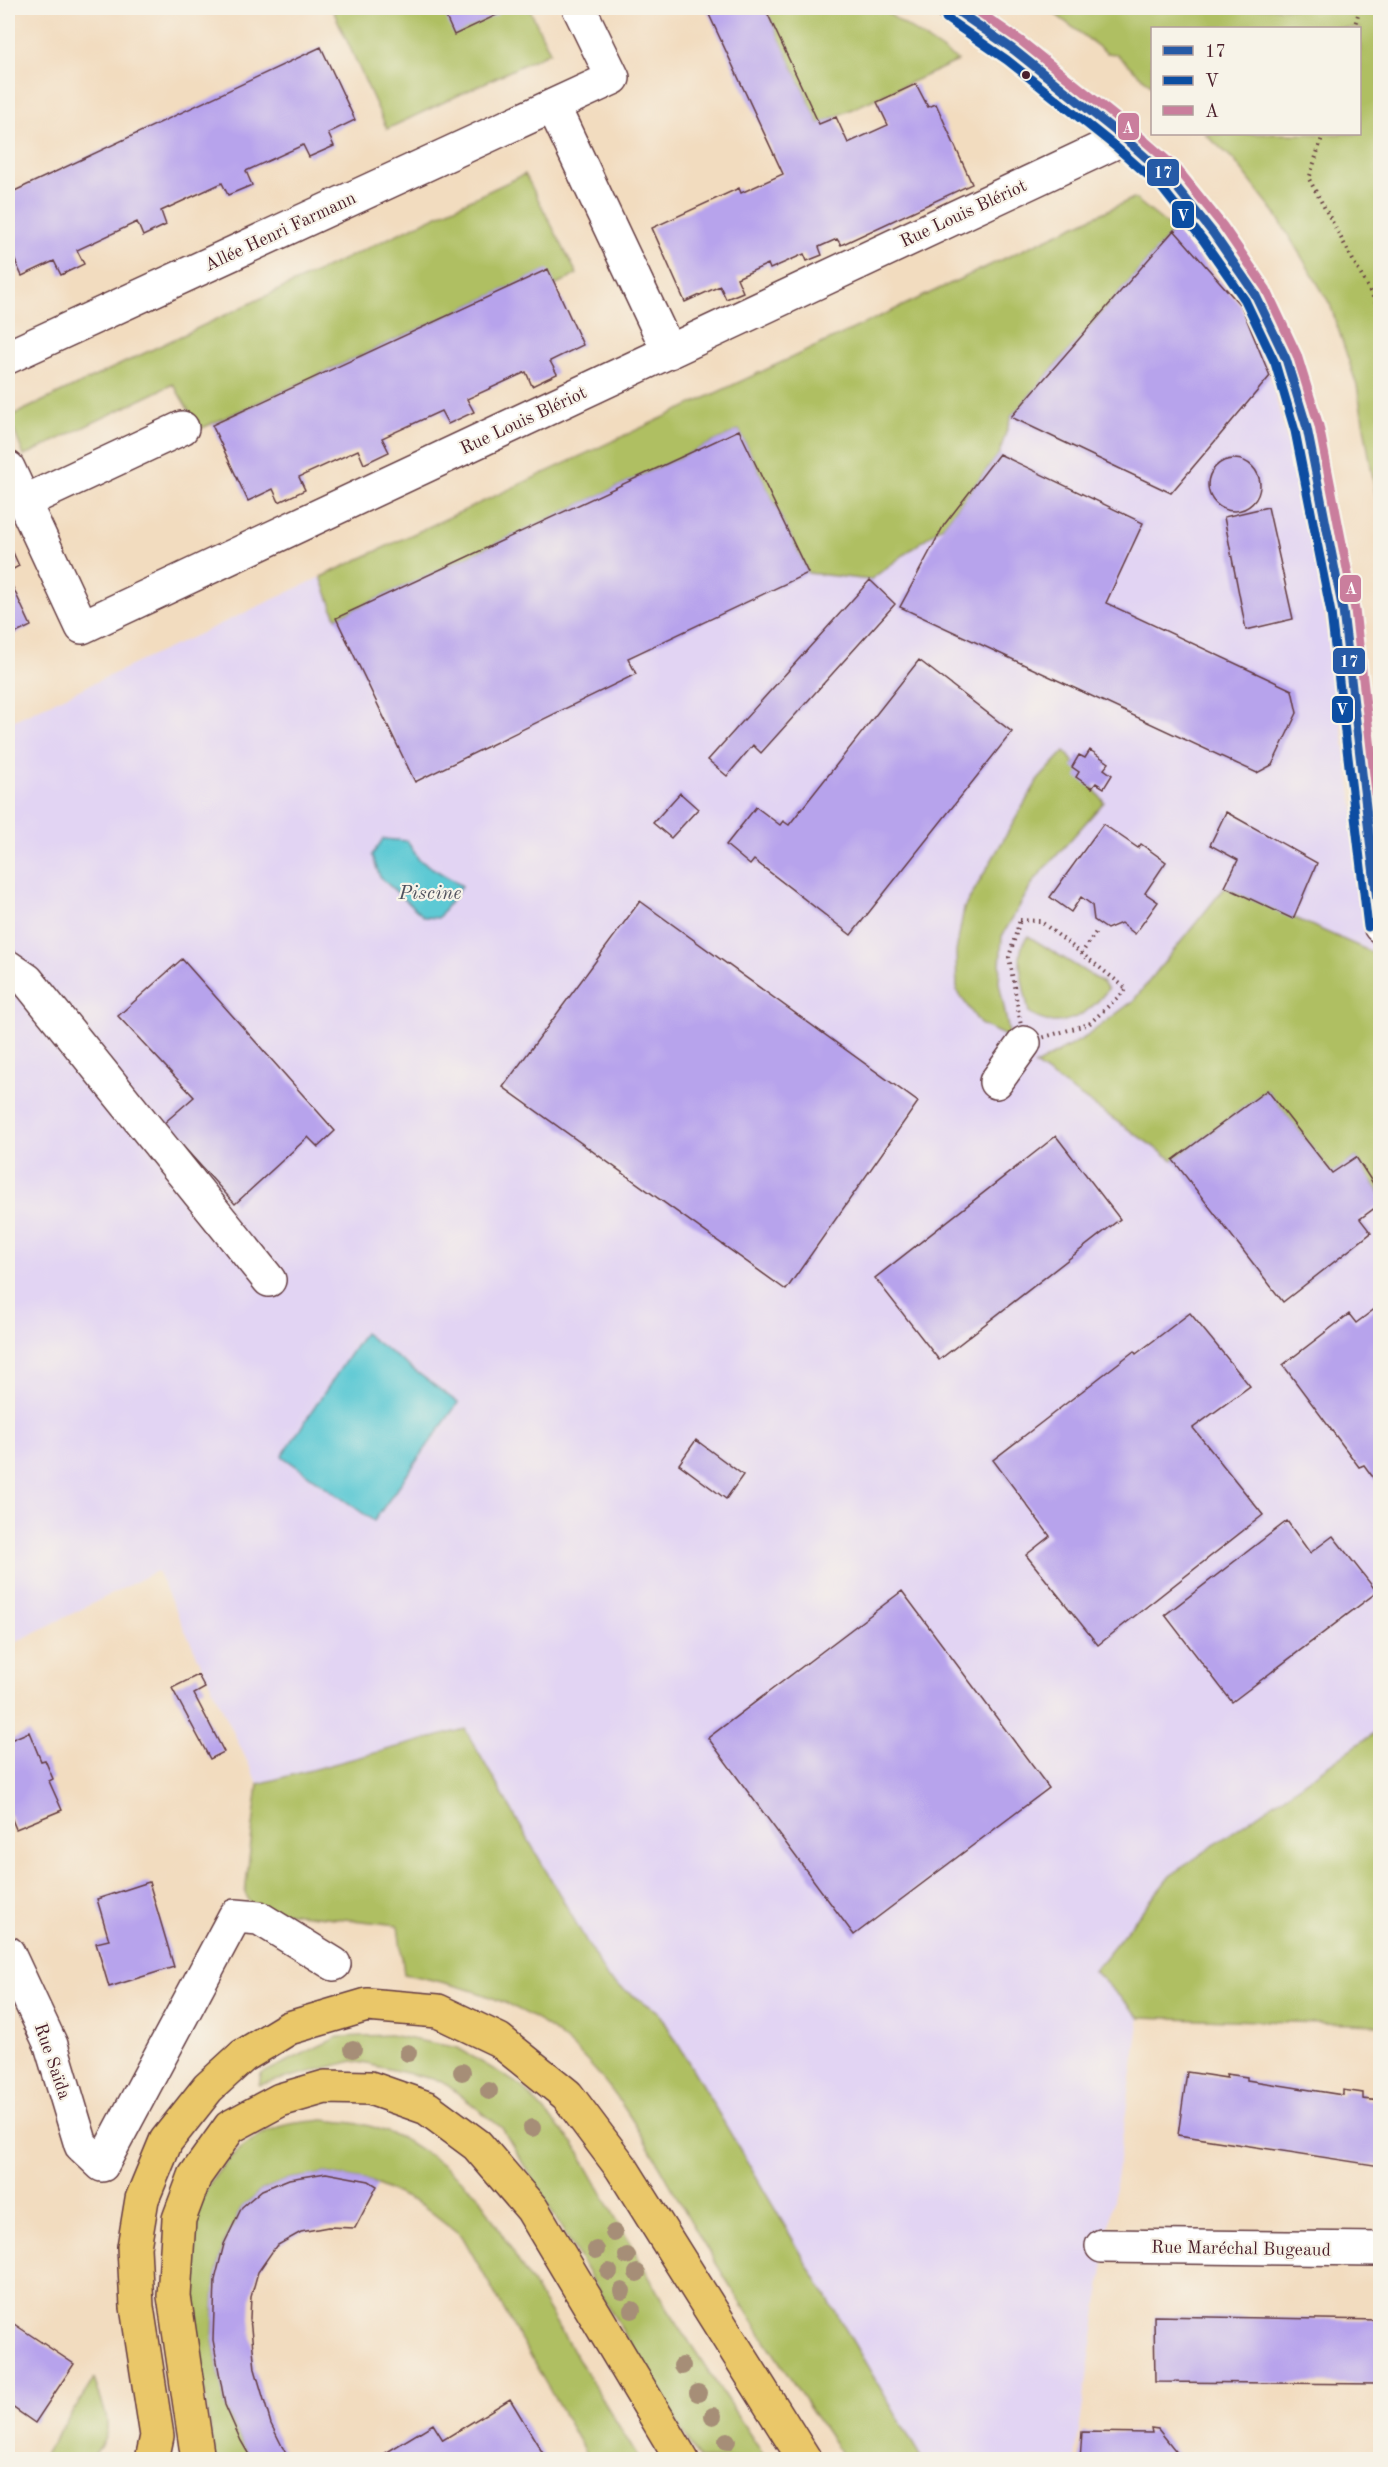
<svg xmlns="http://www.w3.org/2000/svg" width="1388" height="2467" viewBox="0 0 1388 2467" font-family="'Old Standard TT',serif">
  <rect width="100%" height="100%" fill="#f7f3e8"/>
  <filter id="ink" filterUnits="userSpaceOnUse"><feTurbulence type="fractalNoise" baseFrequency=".0167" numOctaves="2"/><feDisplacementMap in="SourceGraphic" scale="12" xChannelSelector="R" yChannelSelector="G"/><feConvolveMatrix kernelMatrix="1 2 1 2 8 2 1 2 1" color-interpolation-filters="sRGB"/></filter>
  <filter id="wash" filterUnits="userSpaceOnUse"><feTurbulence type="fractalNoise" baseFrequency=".008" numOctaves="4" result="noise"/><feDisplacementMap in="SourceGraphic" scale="24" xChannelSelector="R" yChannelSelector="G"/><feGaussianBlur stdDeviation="1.35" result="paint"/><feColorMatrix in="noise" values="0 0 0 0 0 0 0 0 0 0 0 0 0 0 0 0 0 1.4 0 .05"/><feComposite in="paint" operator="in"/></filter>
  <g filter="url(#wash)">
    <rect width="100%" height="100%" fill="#f2dcbf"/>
    <path fill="#e2d4f3" d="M1134,198L1174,230L1241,306L1270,376L1313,535L1380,983V2025L1140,2017L1075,2459H922L659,2013L608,1979L465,1729L258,1784L157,1571L8,1646V723Z"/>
    <path fill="#afbf62" stroke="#7c6f46" stroke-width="1.5" d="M332,8H529L550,52L387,129Z
      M765,8H880L958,61L819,124Z
      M1047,8H1380V519L1357,386L1330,304L1275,213L1234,160L1205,134H1360V28H1152V86L1116,54L1107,53Z
      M525,174L577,274L555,286L547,270L200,429L173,384L24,456L9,417Z
      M1134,198L1174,230L1011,417L999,454L944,525L870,580L808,573L739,430L336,618L321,577Z
      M1065,751L1104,802L1034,881L1002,936L999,982L1010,1038L980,1024L957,991L956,952L964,908L1038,780Z
      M1225,887L1376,954L1380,983V1194L1356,1157L1332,1173L1267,1090L1173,1160L1035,1065L1084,1038L1133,1001Z
      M1028,936L1102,982L1108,989C1089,1015 1058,1034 1029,1013C1026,992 1011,954 1028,936Z
      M465,1729L608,1979L659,2012L922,2459H845C795,2387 747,2314 701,2239C657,2165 622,2082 552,2030C509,1998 456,1984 404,1974L398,1925L253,1909L245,1893L258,1784Z
      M1380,1729V2025L1140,2017L1094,1971L1170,1876Z
      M390,2035L458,2048L520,2085L574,2144L665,2305L766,2459H699L502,2128L442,2081L353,2061L259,2085L261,2074L338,2037Z
      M323,2120C339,2122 358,2122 373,2127C414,2139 446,2167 478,2195L639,2459H589L462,2236L422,2205L369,2181L326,2173L289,2179L262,2190L242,2207L224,2244L215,2280L213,2340L225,2405L241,2441L252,2459H215C205,2386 183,2292 196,2219C204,2178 242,2138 282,2126C294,2122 310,2122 323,2120Z
      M94,2379C105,2412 119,2433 89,2459H42Z"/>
    <path fill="#5dc9d4" stroke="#547480" stroke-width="1.5" d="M383,839L407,841L419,860L462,886L438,918L424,917L380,877L372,855Z
      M364,1333L458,1403L374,1521L282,1456Z"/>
    <g id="blocks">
      <path fill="#b7a3ec" d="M442,8H496L499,14L454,35Z
        M706,8H765L819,124L836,117L848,143L888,125L877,102L916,84L928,107L936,104L972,184L841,245L837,239L819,247L822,255L807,261L804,254L770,269L768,264L737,278L743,292L726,299L720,286L685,302L652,228L739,188L741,193L783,174Z
        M321,47L355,120L328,133L334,146L309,157L303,145L246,171L252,185L228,195L222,183L161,211L166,225L143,236L137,222L77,250L84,264L61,275L54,261L22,276L8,245V194Z
        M1174,230L1241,306L1270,376L1171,493L1011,417Z
        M548,269L583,345L550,361L557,374L532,386L526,372L467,399L474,412L448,424L441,411L382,438L389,452L364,464L358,450L299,477L305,490L279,502L273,489L248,501L212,425Z
        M739,430L808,573L628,658L636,674L415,782L336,618Z
        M999,454L1143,523L1106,603L1292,690L1297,713L1272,765L1257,773L900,607L944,525Z
        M1208 485a26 26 0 1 1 52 0a26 26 0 1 1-52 0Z
        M1268,507L1293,619L1246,630L1224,517Z
        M8,541L19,566L8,572Z
        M8,577L31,626L8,637Z
        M870,580L895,604L761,753L753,745L727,776L708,760Z
        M919,660L1012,732L851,935L754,860L750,865L726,845L756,807L780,825L783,821L789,825Z
        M1090,750L1109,763L1104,769L1112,775L1104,788L1096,783L1092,788L1076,777L1079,772L1072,767L1079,755L1085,758Z
        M680,793L698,809L671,838L653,823Z
        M1226,812L1317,863L1293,919L1225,887L1238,860L1210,845Z
        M1103,824L1138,848L1141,844L1166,862L1145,893L1158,902L1135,934L1121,923L1107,929L1094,920L1092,905L1081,897L1071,912L1050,897Z
        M640,901L918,1102L786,1290L503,1087Z
        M182,959L335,1131L318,1147L308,1137L235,1204L163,1124L194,1097L118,1016Z
        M1267,1090L1332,1173L1356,1157L1380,1194V1204L1360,1219L1371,1233L1283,1302L1173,1160Z
        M1056,1136L1120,1219L939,1360L875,1278Z
        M1380,1305V1487L1364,1465L1359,1467L1283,1365L1349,1314L1356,1323Z
        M1190,1313L1250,1386L1193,1428L1263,1515L1098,1645L1026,1555L1050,1536L993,1460L1134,1351L1136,1354Z
        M696,1440L743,1475L726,1499L679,1464Z
        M1287,1521L1310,1553L1333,1536L1377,1592L1232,1702L1165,1615Z
        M902,1591L1049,1788L854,1935L708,1738Z
        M198,1675L205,1688L194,1694L224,1752L210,1759L172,1688Z
        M29,1732L41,1761L45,1760L53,1779L49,1781L62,1810L16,1829L8,1810V1741Z
        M149,1882L174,1967L109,1987L96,1943L109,1940L97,1899Z
        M1187,2072L1227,2078L1226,2074L1247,2077V2080L1343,2095V2090L1363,2093V2099L1380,2101V2166L1178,2135Z
        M326,2173L369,2181L377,2186L355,2228L328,2227L301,2232L276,2246L258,2272L251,2297L250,2318L255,2369L271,2424L289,2460H252L241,2441L225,2405L213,2340L215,2280L224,2244L242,2207L262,2190L289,2179Z
        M1154,2316L1380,2320V2384L1155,2382Z
        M8,2320L74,2364L35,2423L8,2404Z
        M510,2399L547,2460H374L433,2424L443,2440Z
        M1151,2428L1158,2429L1183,2460H1080L1082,2432L1152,2433Z"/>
    </g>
  </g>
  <g filter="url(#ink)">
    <use href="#blocks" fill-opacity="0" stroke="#633b41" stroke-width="1.5"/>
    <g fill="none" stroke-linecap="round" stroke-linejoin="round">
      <defs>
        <path id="minor" d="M953,8L1014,50L1124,138L1170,179L1213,233L1255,294L1286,359L1307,428L1343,611L1380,926
          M553,106L669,352
          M8,357L613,78L579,8
          M8,468L82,627L1124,138
          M24,502L182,428
          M8,967L27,980L269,1280
          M996,1082L1024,1043
          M8,1953L51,2045L81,2145L102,2165L235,1916L259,1918L334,1964
          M1102,2246L1380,2249"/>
        <path id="highway" d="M152,2460L157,2436L137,2307L134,2247L142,2199L166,2141L208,2088L243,2056L289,2028L367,2005L438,2011L499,2040L567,2095L621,2167L805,2460
          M198,2460L174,2296L179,2219L195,2176L230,2127L280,2100L325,2087L370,2088L427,2108L477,2145L532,2209L682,2460"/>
      </defs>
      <use href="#minor" stroke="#633b41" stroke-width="36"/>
      <use href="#highway" stroke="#633b41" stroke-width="36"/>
      <path stroke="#633b41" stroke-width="4" stroke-dasharray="1.5 4.5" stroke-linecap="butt" d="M1354,28L1360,8
        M1323,134L1309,179L1380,310
        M1020,920L1040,921L1127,989L1089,1024L1024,1043L1009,957Z
        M1081,954L1096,932"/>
      <use href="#minor" stroke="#fff" stroke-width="33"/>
      <use href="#highway" stroke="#eac769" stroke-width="33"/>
      <defs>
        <path id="bus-1" d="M953,8L1014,50L1124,138L1170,179L1213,233L1255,294L1286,359L1307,428L1343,611L1380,926"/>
        <path id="bus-2" d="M946,18L1007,60L1116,147L1161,187L1203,240L1245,300L1275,363L1295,431L1331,613L1368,927"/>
        <path id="bus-3" d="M973,8L1021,41L1131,129L1178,170L1223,226L1266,289L1297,355L1319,426L1355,610L1380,827"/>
      </defs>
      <use href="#bus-1" stroke="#f7f3e8" stroke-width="14"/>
      <use href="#bus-2" stroke="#f7f3e8" stroke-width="14"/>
      <use href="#bus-3" stroke="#f7f3e8" stroke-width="14"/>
      <use href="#bus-1" stroke="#265aa6" stroke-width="9"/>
      <use href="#bus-2" stroke="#0b4ea2" stroke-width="9"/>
      <use href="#bus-3" stroke="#ca7e9d" stroke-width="9"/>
    </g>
    <g fill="#a68e77">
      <circle cx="353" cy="2049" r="9"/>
      <circle cx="408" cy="2053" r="9"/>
      <circle cx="462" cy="2072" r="9"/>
      <circle cx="489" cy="2091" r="9"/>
      <circle cx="532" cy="2128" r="9"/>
      <circle cx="614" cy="2233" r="9"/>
      <circle cx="596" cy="2250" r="9"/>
      <circle cx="627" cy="2256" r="9"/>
      <circle cx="609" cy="2272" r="9"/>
      <circle cx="637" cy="2273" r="9"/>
      <circle cx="622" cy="2291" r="9"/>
      <circle cx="632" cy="2310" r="9"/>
      <circle cx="682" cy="2366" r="9"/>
      <circle cx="698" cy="2393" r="9"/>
      <circle cx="713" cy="2416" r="9"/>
      <circle cx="727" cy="2441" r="9"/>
    </g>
  </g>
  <circle fill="#4a1f2b" stroke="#f7f3e8" stroke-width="2" cx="1026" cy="75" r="5"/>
  <g text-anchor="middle" stroke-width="4.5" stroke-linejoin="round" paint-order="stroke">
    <g font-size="18" fill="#4a1f2b" stroke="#f7f3e8">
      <text transform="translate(963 213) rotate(-25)" y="6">Rue Louis Blériot</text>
      <text transform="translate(280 231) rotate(-25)" y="6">Allée Henri Farmann</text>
      <text transform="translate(523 420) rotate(-25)" y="6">Rue Louis Blériot</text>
      <text transform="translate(53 2061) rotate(71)" y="6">Rue Saïda</text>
      <text transform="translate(1241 2248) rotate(1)" y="6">Rue Maréchal Bugeaud</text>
    </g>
    <g font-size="20" font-style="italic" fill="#50525e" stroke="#f7f3e8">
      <text x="430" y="899">Piscine</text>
    </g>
  </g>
  <g stroke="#f7f3e8" stroke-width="2">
    <rect x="1117" y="112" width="23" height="29" rx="6" fill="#ca7e9d"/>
    <rect x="1146" y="158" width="34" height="29" rx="6" fill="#265aa6"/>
    <rect x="1171" y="200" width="24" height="29" rx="6" fill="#0b4ea2"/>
    <rect x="1339" y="574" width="23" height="29" rx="6" fill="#ca7e9d"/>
    <rect x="1332" y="647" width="34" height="28" rx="6" fill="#265aa6"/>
    <rect x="1331" y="695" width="23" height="29" rx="6" fill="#0b4ea2"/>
  </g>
  <g font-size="16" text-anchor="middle" font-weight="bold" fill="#fff">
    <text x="1128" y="133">A</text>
    <text x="1163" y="178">17</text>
    <text x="1183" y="221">V</text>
    <text x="1351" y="594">A</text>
    <text x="1349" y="667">17</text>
    <text x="1342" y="715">V</text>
  </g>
  <rect width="1388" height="2467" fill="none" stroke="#f7f3e8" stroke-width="30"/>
  <rect x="1151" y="27" width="210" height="108" fill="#f7f3e8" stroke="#b29e9c" stroke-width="1.5"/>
  <rect x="1163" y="46" width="30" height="9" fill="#265aa6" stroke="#b29e9c" stroke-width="1.5"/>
  <text x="1205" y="57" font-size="18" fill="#4a1f2b">17</text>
  <rect x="1163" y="76" width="30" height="9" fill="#0b4ea2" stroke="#b29e9c" stroke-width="1.5"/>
  <text x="1205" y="87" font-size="18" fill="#4a1f2b">V</text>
  <rect x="1163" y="106" width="30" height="9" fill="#ca7e9d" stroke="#b29e9c" stroke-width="1.5"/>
  <text x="1205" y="117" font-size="18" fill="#4a1f2b">A</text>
</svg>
